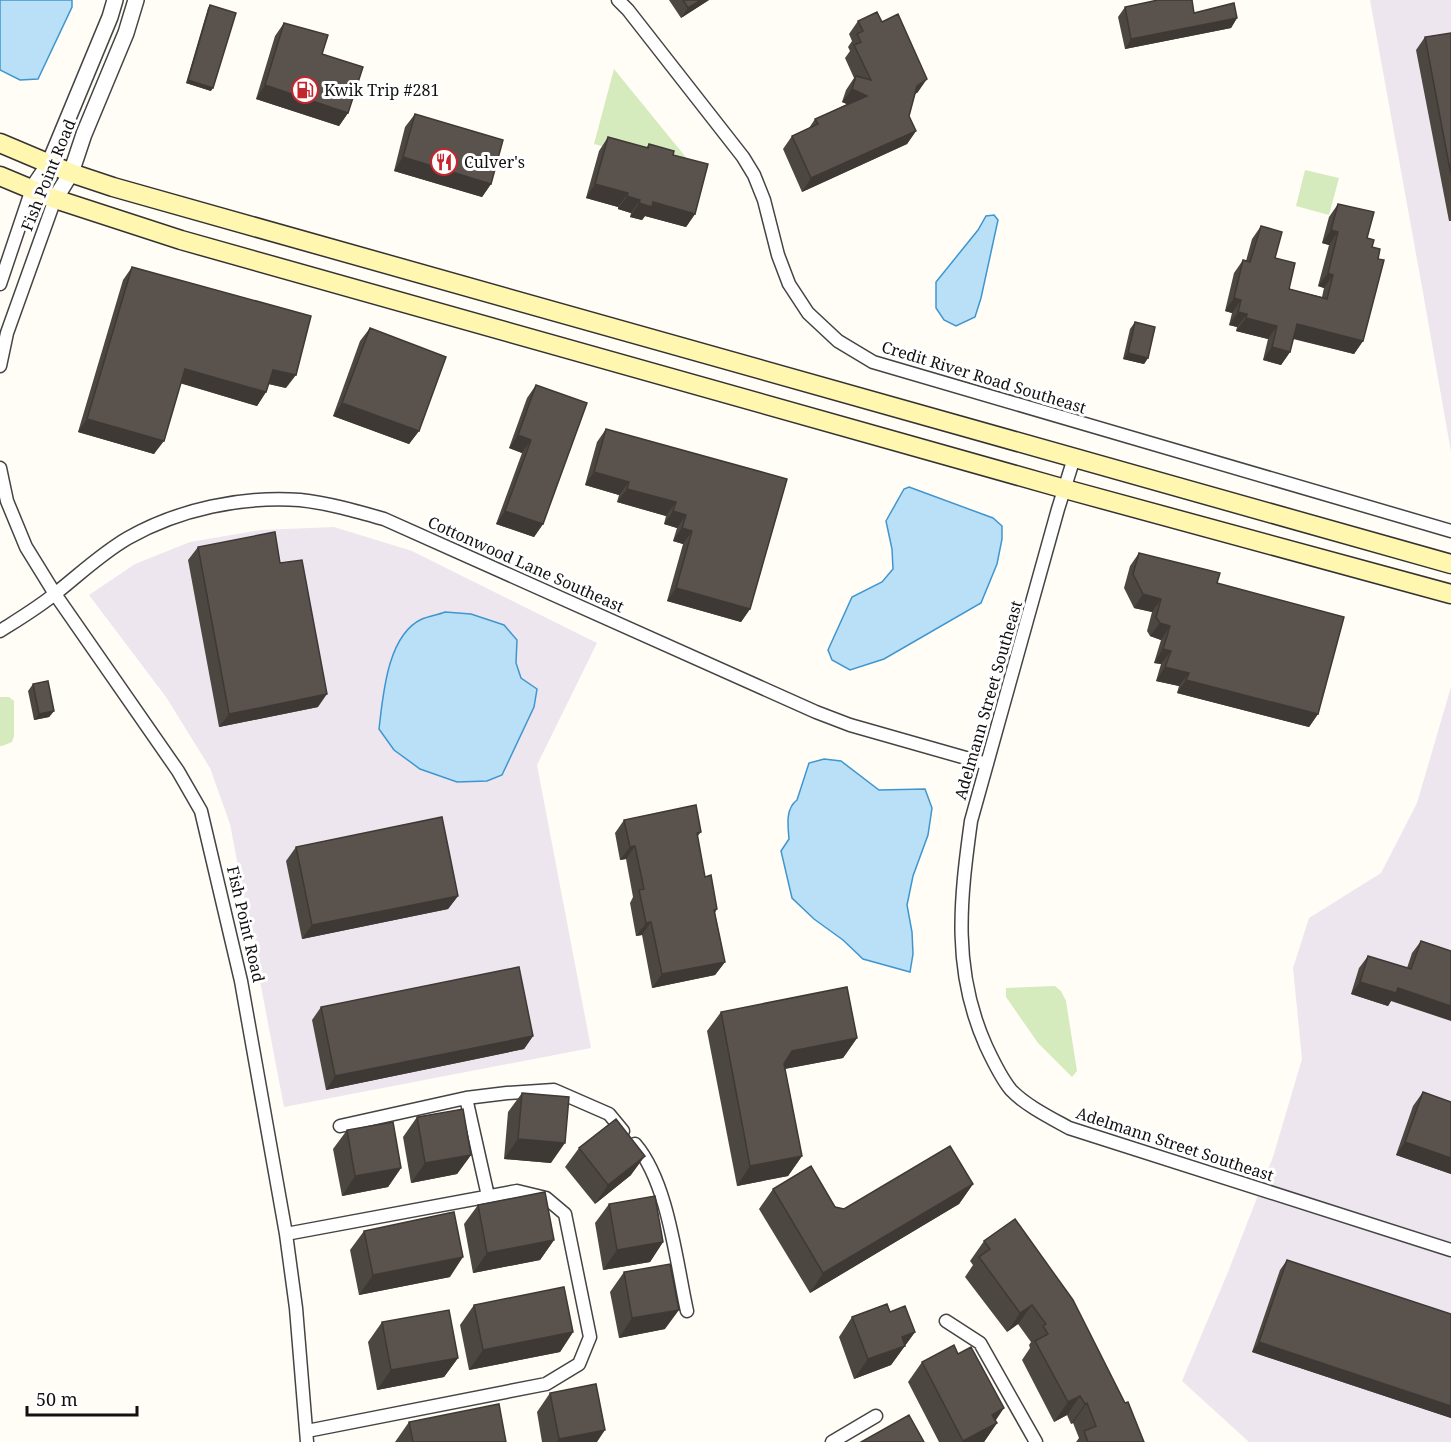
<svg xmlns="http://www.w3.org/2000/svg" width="1451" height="1442" viewBox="0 0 1451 1442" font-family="'Noto Serif',serif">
  <rect width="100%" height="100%" fill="#fffdf5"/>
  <path fill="#eee6ef" d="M1370,0H1451V452L1422,287Z
    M334,527L412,551L597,643L537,765L591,1048L284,1107L230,824L210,768L166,697L89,595L135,564L190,542L261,530Z
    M1451,687V1442H1249L1182,1381L1228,1272L1273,1157L1302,1059L1293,968L1309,918L1381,873L1417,803Z"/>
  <path fill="#d5ebbd" d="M614,69L697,171L594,144Z
    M1305,170L1339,178L1329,215L1296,206Z
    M0,697H9L14,701V736L12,742L2,746H0Z
    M1055,986L1061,991L1066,1001L1077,1071L1072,1077L1038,1043L1006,997V988Z"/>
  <path fill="#b9e0f7" stroke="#3f96cf" stroke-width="1.5" d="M0,0H72V7L38,79L20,80L0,70Z
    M994,215L998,220L981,298L975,317L956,326L944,320L936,308V282L978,230L986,216Z
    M909,487L993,518L1002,526V539L997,564L981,603L884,659L850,670L832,660L828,650L852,597L882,582L893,569L892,549L886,521L904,489Z
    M445,612L471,614L504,625L517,640L516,663L521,678L537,689L534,707L502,775L487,781L457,782L420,769L394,750L379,729C383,696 387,635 422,619C429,616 438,615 445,612Z
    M824,759L841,761L879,790L925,789L932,808L928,835L913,876L907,905L912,932L913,954L910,972L863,959L843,940L814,919L792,898L781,851L789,839C788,826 785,809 797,800L809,763Z"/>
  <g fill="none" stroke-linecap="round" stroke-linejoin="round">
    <defs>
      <path id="minor" d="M618,0L628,10L743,157L754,175L764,200L778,255L789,284L808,313L838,341L873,362L1451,531
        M0,284L32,189
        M0,366L7,333L55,199
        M1074,458L1058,509L971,821C960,901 952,970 986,1046C993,1061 1001,1078 1011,1090C1025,1105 1051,1118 1069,1128L1451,1250
        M0,468L7,501L26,547L55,594L178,771L201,811L241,981L286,1234L296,1308L307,1442
        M0,631C19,619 39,607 56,593C80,574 102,553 128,538C179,509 242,496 300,500C328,503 356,511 384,519L816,712L850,725L987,764
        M466,1098L488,1196
        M340,1126L466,1098L507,1093L554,1090L609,1114L623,1131
        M635,1144C668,1182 676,1261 687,1311
        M286,1234L517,1191L546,1198L565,1214L590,1337L579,1364L546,1384L307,1431
        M946,1321L980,1343L1036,1442
        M832,1442L876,1416"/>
      <path id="tertiary" d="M32,189L49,164L110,17L115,0
        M55,199L71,173L84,134L126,33L136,0"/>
      <path id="secondary" d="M0,143L71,173L113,187L1451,564
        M0,176L55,199L181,240L1065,489L1451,594"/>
    </defs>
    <use href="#minor" stroke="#444" stroke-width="15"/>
    <use href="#tertiary" stroke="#444" stroke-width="18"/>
    <use href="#secondary" stroke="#333" stroke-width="21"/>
    <use href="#minor" stroke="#fff" stroke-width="12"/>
    <use href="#tertiary" stroke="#fff" stroke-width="15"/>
    <use href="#secondary" stroke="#fff6b0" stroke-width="18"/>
  </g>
  <path fill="#4d4742" d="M669,0H709L681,18Z
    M210,5L211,91L186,83L208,8Z
    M1125,7L1194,13L1237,18L1231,28L1125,49L1118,17Z
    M858,21L918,92L915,94L909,116L916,131L907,144L802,192L783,149L792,136L809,128L815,119L847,104L842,102L846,90L854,78L845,58L850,51L848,47L852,41L849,34Z
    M284,23L322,54L348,113L339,126L256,99L275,36Z
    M1451,33V221H1449L1416,50L1425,37Z
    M415,114L491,184L482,197L394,171L405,127Z
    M608,137L646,148L649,144L673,155L695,214L686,227L645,216L642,220L630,217L631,213L618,209V207L586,198L599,151Z
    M1338,204L1367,238L1378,259L1363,341L1354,354L1293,339L1290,352L1281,365L1263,360L1268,339L1236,331L1237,327L1229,325L1232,313L1225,311L1234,273L1243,260L1246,261L1252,239L1261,226L1289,289L1322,297L1324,288L1318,286L1329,245L1322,243L1329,217Z
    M132,267L286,388L269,384L266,392L257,406L181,383L154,454L78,432L123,280Z
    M1135,322L1148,358L1144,364L1123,359L1130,329Z
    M370,328L419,431L409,444L333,416L360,341Z
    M536,385L543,524L534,537L496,524L522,453L509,448L527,398Z
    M606,429L787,479L750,609L741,622L667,601L683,544L673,541L677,528L664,524L666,516L617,502L619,495L585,485L597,442Z
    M198,547L280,563L318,707L219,727L188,560Z
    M1139,553L1217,583L1318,714L1309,727L1177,693L1179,686L1156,681L1161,664L1154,663L1161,640L1150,636L1147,631L1152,612L1134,608L1124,588L1130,566Z
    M33,684L54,711L49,717L34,720L28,691Z
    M624,820L701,832L697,837L705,877L717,909L715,913L725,962L715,975L652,988L642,935L636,936L630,903L633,897L626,859L620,860L615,833Z
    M296,847L458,896L448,909L302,939L286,861Z
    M1421,941L1451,951L1391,1001L1388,1006L1351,994L1359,968L1368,956L1407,968L1412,953Z
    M321,1007L533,1036L524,1049L326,1090L312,1020Z
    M721,1012L857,1038L843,1058L785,1069L802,1156L788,1176L737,1186L707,1031Z
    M1423,1092L1451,1102V1174L1396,1155L1413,1106Z
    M522,1093L551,1163L504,1159L508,1112Z
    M417,1117L471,1155L457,1174L411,1183L403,1137Z
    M347,1130L401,1168L388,1187L342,1196L333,1149Z
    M579,1148L631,1175L595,1204L565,1167Z
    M973,1184L959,1204L810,1293L759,1209L773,1189L844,1209Z
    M609,1204L663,1242L650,1262L603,1270L595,1223Z
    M478,1205L554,1240L540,1260L473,1273L464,1224Z
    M364,1231L450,1277L359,1295L350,1250Z
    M984,1241L1144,1442H1076L1079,1438L1073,1423L1071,1424L1067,1415L1054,1422L1022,1360L1030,1348L1029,1345L1031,1342L1018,1324L1007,1332L965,1277L973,1265L970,1261Z
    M1287,1260L1451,1314V1418L1252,1352L1280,1270Z
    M624,1272L665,1329L619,1338L610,1292Z
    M474,1305L573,1332L560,1352L469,1370L460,1325Z
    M890,1312L915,1332L891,1365L854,1379L839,1337L852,1317Z
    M382,1322L458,1358L444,1377L377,1390L368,1342Z
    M922,1362L995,1421L997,1423L984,1442H939L908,1382Z
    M550,1393L597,1442H542L537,1412Z
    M409,1422L506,1442H395Z"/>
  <path fill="#3f3936" d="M701,0H709L681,18L688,8Z
    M1237,18L1231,28L1125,49L1131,39Z
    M927,79L918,92L908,99L917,86Z
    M188,80L213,88L211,91L186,83Z
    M265,85L348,113L339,126L256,99Z
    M852,89L867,96L858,109L842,102Z
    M916,131L907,144L802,192L811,178Z
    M403,157L491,184L482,197L394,171Z
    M595,184L628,193L618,207L586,198Z
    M627,196L640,200L631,213L618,209Z
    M653,202L695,214L686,227L645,216L642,220L630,217L639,203Z
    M1331,230L1338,232L1329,245L1322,243Z
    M1328,273L1333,275L1324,288L1318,286Z
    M1234,298L1241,300L1232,313L1225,311Z
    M1238,312L1247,314L1237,327L1229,325Z
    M1246,318L1277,326L1268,339L1236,331Z
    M1297,324L1363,341L1354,354L1288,337Z
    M1272,347L1290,352L1281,365L1263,360Z
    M1128,353L1148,358L1144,364L1123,359Z
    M185,369L266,392L257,406L176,382Z
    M273,370L296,375L286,388L264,383Z
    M342,403L419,431L409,444L333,416Z
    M87,419L164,441L154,454L78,432Z
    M518,435L531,440L522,453L509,448Z
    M594,472L629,482L619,495L585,485Z
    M627,489L676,502L666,516L617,502Z
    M505,511L543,524L534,537L496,524Z
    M673,511L686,515L677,528L664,524Z
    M682,528L692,531L683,544L673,541Z
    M676,588L750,609L741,622L667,601Z
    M1143,594L1161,599L1152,612L1134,608Z
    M1160,623L1170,626L1161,640L1150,636Z
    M1163,649L1171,651L1161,664L1154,663Z
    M1165,667L1189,673L1179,686L1156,681Z
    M1186,680L1318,714L1309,727L1177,693Z
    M327,694L318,707L219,727L229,714Z
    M54,711L49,717L34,720L39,714Z
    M635,846L626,859L620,860L630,847Z
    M458,896L448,909L302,939L312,925Z
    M651,922L642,935L636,936L646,923Z
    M725,962L715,975L652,988L662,974Z
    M1360,982L1398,988L1451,1006V1021L1391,1001L1388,1006L1351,994Z
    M533,1036L524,1049L326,1090L335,1076Z
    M857,1038L843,1058L778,1070L792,1051Z
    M518,1139L565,1143L551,1163L504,1159Z
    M1405,1142L1451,1158V1174L1396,1155Z
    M471,1155L457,1174L411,1183L425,1163Z
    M645,1156L631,1175L595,1204L608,1185Z
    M802,1156L788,1176L737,1186L750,1166Z
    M401,1168L388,1187L342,1196L355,1176Z
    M973,1184L959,1204L810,1293L823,1273Z
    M554,1240L540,1260L473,1273L487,1253Z
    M663,1242L650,1262L603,1270L617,1250Z
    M463,1257L450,1277L359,1295L373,1275Z
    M1032,1305L1018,1324L1007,1332L1020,1313Z
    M679,1310L665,1329L619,1338L632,1318Z
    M573,1332L560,1352L469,1370L483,1350Z
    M915,1332L891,1365L854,1379L868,1359L902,1337Z
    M1259,1342L1451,1406V1418L1252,1352Z
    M458,1358L444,1377L377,1390L391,1370Z
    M1080,1396L1067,1415L1054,1422L1068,1402Z
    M1087,1403L1073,1423L1071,1424L1085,1404Z
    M1004,1408L992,1426L997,1423L984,1442H962L992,1415Z
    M605,1430L597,1442H557L559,1439Z"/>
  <path fill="#5a524d" stroke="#3f3936" stroke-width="1.5" d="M683,0H701L688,8Z
    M1158,0H1192L1194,13L1234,3L1237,18L1131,39L1125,7Z
    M210,5L236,13L213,88L188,80Z
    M877,12L882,22L898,14L927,79L917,86L909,116L916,131L811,178L792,136L818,124L815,119L867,96L852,89L856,76L871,80L854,45L861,42L857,34L863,31L858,21Z
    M284,23L328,35L322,54L363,67L348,113L265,85Z
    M1451,33V175L1425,37Z
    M415,114L503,140L491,184L403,157Z
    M608,137L648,148L649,144L674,151L673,155L708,164L695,214L653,202L652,207L639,203L640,200L627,196L628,193L595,184Z
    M1338,204L1374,212L1367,238L1374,240L1372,247L1380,249L1378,259L1384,260L1363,341L1297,324L1290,352L1272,347L1277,326L1246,318L1247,314L1238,312L1241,300L1234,298L1243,260L1250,262L1261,226L1282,232L1275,258L1295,263L1289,289L1327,299L1333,275L1328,273L1338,232L1331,230Z
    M132,267L311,316L296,375L273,370L266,392L185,369L164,441L87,419Z
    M1135,322L1155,327L1148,358L1128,353Z
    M370,328L446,357L419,431L342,403Z
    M536,385L587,403L543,524L505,511L531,440L518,435Z
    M606,429L787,479L750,609L676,588L692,531L682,528L686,515L673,511L676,502L627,489L629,482L594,472Z
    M275,532L280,563L302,560L327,694L229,714L198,547Z
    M1139,553L1220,573L1217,583L1344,617L1318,714L1186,680L1189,673L1165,667L1171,651L1163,649L1170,626L1160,623L1156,617L1161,599L1143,594L1133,574Z
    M48,681L54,711L39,714L33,684Z
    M696,805L701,832L697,833L705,877L711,875L717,909L714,910L725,962L662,974L651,922L646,923L639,890L644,889L635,846L630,847L624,820Z
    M442,817L458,896L312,925L296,847Z
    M1421,941L1451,951V1006L1398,988L1396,993L1360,982L1368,956L1411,969Z
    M519,967L533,1036L335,1076L321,1007Z
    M847,987L857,1038L792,1051L784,1064L802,1156L750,1166L721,1012Z
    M1423,1092L1451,1102V1158L1405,1142Z
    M522,1093L569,1097L565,1143L518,1139Z
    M463,1109L471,1155L425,1163L417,1117Z
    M616,1119L645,1156L608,1185L579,1148Z
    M393,1122L401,1168L355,1176L347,1130Z
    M950,1146L973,1184L823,1273L773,1189L811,1166L835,1207L844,1209Z
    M545,1192L554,1240L487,1253L478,1205Z
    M655,1196L663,1242L617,1250L609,1204Z
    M454,1212L463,1257L373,1275L364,1231Z
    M1015,1219L1073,1300L1125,1403L1128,1402L1144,1442H1088L1084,1431L1096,1426L1087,1403L1085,1404L1080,1396L1068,1402L1035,1341L1048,1334L1043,1326L1046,1324L1032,1305L1020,1313L979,1257L990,1249L984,1241Z
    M1287,1260L1451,1314V1406L1259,1342Z
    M670,1264L679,1310L632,1318L624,1272Z
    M564,1287L573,1332L483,1350L474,1305Z
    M887,1304L890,1312L905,1306L915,1332L902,1337L905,1346L868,1359L852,1317Z
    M449,1310L458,1358L391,1370L382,1322Z
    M954,1345L958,1354L971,1347L1004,1408L992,1415L997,1423L963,1441L922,1362Z
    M596,1384L605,1430L559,1439L550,1393Z
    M499,1404L506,1442H413L409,1422Z
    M909,1415L924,1442H861Z"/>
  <defs>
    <symbol id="fuel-ring" viewBox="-11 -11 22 22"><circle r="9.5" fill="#fff" stroke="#c4262e" stroke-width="1.5"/><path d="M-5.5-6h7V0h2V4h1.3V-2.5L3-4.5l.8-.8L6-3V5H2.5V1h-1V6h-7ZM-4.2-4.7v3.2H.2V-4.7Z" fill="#c4262e"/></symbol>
    <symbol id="restaurant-ring" viewBox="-11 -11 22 22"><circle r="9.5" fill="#fff" stroke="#c4262e" stroke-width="1.5"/><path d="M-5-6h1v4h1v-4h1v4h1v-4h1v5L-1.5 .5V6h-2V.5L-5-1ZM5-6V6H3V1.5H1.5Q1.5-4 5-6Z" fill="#c4262e"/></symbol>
  </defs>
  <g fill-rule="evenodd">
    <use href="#fuel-ring" x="290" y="75" width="30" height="30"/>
    <use href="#restaurant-ring" x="429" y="147" width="30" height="30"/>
  </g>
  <g text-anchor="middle" stroke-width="6" stroke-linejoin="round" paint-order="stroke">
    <g font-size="16" fill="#111" stroke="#fff" text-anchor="start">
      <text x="324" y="96">Kwik Trip #281</text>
      <text x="464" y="168">Culver's</text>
    </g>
    <g font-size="16" fill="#111" stroke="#fff">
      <text transform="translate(48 175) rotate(-68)" y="6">Fish Point Road</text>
      <text transform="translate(984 377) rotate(17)" y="6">Credit River Road Southeast</text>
      <text transform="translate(526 564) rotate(24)" y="6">Cottonwood Lane Southeast</text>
      <text transform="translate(988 700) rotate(-74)" y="6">Adelmann Street Southeast</text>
      <text transform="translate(246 924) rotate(77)" y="6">Fish Point Road</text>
      <text transform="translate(1175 1144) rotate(18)" y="6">Adelmann Street Southeast</text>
    </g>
  </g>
  <path d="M27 1406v9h110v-9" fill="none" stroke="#111111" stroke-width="3"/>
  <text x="36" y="1406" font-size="18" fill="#111111" stroke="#ffffff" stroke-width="4.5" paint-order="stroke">50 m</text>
</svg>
